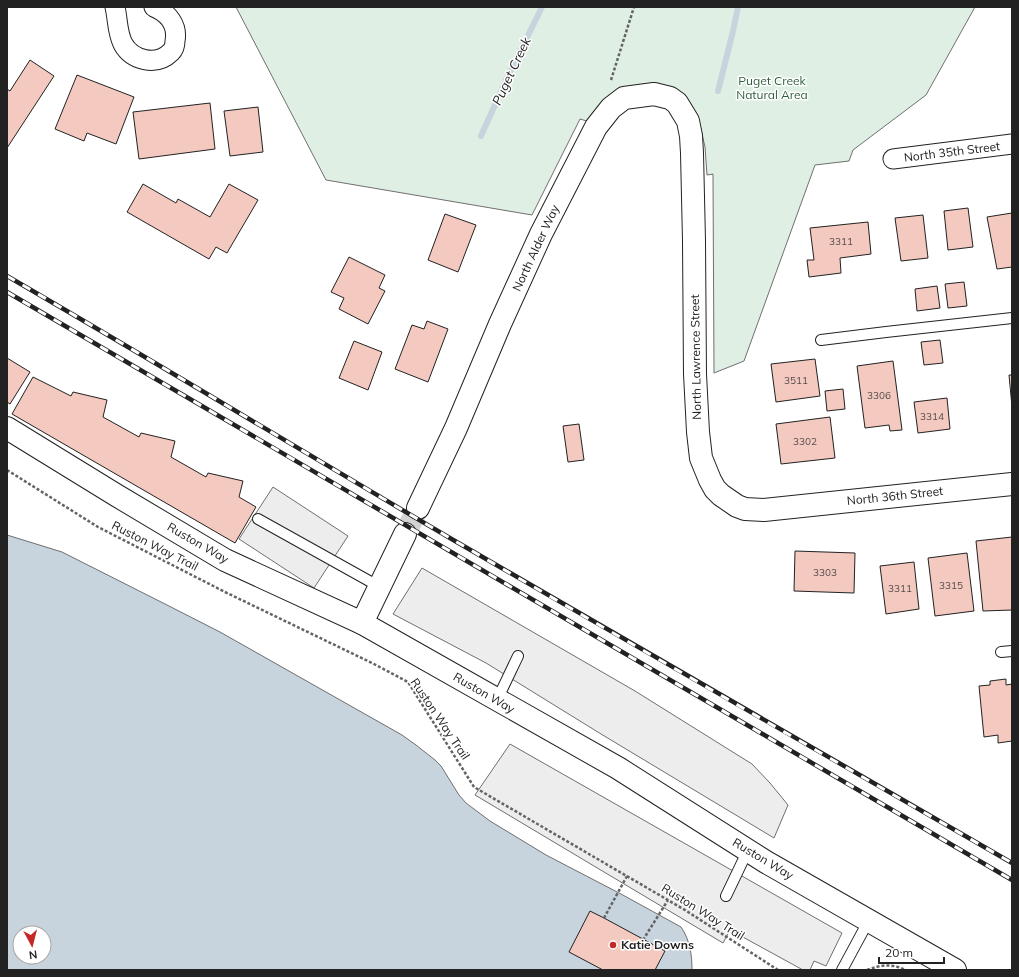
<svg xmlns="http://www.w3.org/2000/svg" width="1019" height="977" viewBox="0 0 1019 977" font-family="Mulish,sans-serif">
  <rect width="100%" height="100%" fill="#fff"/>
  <path fill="#e0efe3" stroke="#6f6f6f" d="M236,7H975L926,95L853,150L849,161L815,165L744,361L714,373L713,174L707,175L705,147L700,125L664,85L644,84L633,86L590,122L580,119L532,215L326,180Z"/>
  <path fill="#ededed" stroke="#6f6f6f" d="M273,487L348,536L314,588L239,539Z
    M422,568L635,691L752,764L770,783L788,805L774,838L601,734L486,663L393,614Z
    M510,744L842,933L826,966L814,961L810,970H803L730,930L723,943L475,795Z"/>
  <path fill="#c7d3dd" stroke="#6f6f6f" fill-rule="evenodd" d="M7,535L62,552L167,605L220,632L402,735L416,745L435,760L441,766L459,795L466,803L490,821L546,855L621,894L681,927C690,940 692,955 692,970H7ZM20,933H44V957H20Z"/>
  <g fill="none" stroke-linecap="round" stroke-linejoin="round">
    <path stroke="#c7d3dd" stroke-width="6" d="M718,91L733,31L738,7
      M481,136L507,78L542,7"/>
  </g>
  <path fill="#f3c9c0" stroke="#222" d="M30,60L54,76L7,148V89L10,91Z
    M77,75L134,97L116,144L87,133L84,141L55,129Z
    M210,103L215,149L139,159L133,112Z
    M258,107L263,152L230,156L224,111Z
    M143,184L176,203L178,199L210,217L229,184L258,200L227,253L216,247L209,259L127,212Z
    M968,208L973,247L948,250L944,211Z
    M1012,213V267L997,269L987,217Z
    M445,214L476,225L458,272L428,260Z
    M923,215L928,258L901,261L895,218Z
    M868,222L871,254L840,258L841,273L809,277L807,260H814L810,228Z
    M349,257L385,275L379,288L385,291L368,324L339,309L344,298L331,292Z
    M964,282L967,306L948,308L945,284Z
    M937,286L940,308L917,311L915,289Z
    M427,321L448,329L428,382L395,369L412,325L424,329Z
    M940,340L943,363L924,365L921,342Z
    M354,341L382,352L368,390L339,378Z
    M7,358L30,372L10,404L7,402Z
    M815,359L820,396L776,402L771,364Z
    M893,361L902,430L890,431L889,425L865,428L857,366Z
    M1009,375H1012V407Z
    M33,377L71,396L73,392L107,400L103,417L139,437L141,433L175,441L171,457L206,477L208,473L243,481L239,497L256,507L235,543L12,414Z
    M843,389L845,409L827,411L825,391Z
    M947,398L950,429L918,433L914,402Z
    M830,417L835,458L781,464L776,424Z
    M579,424L584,460L568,462L563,426Z
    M1012,537V610L983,611L976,541Z
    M795,551L855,553L854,593L794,591Z
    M967,553L974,611L935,616L928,558Z
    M914,562L919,609L886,614L880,566Z
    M1006,679V685L1012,684V741L998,743V735L984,737L979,686L990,685V681Z
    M590,911L604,918L665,951L655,970H603L569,952Z"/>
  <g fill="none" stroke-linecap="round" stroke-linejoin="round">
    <path stroke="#d3d3d3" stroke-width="22" stroke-dasharray="22 11" stroke-linecap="butt" d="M405,534L418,508"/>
    <defs>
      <path id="service" d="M821,340L886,332L1012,318
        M258,519L380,587
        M1001,652L1012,651
        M497,700L518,656
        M726,896L748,850
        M842,970L869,920"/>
      <path id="minor" d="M115,7C118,20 117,32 123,44C132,60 156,67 171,52C174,49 175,45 175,41C178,25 168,13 154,7
        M893,159L1012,144"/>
      <path id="tertiary" d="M418,508L456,428L500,324L541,234L596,127L611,108L624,98L654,94L670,98L677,103L688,121L691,136L692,153L694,241L695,374L698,432L701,458L710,480L715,489L721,495L737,506L745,509L764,510L1012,484
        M362,623L405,534"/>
      <path id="primary" d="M7,428L116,495L225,560L362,623L618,768L766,862L955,970"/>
    </defs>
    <use href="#service" stroke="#222" stroke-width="12"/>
    <use href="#minor" stroke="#222" stroke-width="21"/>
    <use href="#tertiary" stroke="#222" stroke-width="24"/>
    <use href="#primary" stroke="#222" stroke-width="24"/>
    <path stroke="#646464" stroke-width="2.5" stroke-dasharray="3 2" stroke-linecap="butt" d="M611,80L634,7
      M7,470L98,527L225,592L374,664L408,682L474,787L685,910L778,970
      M604,918L627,876
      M643,940L668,900
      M867,970C880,965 892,963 905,970"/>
    <use href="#service" stroke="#fff" stroke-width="10"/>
    <use href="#minor" stroke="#fff" stroke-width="19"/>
    <use href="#tertiary" stroke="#fff" stroke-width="22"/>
    <use href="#primary" stroke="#fff" stroke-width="22"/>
    <defs>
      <path id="rail" d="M7,276C157,363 305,453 455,541C640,649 826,756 1012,863
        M7,292L1012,880"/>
    </defs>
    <use href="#rail" stroke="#222" stroke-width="4.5"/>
    <use href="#rail" stroke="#fff" stroke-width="3" stroke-dasharray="9" stroke-linecap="butt"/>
  </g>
  <circle fill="#c62828" stroke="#fff" stroke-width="1.5" cx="613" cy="945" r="4"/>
  <g text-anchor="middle" stroke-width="3" stroke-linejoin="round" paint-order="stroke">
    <g font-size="10" fill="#564c4a">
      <text x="841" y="245">3311</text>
      <text x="796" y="384">3511</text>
      <text x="879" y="399">3306</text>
      <text x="932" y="420">3314</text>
      <text x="805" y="445">3302</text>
      <text x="825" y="576">3303</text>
      <text x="951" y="589">3315</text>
      <text x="900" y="592">3311</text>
    </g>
    <g font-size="12" fill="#2f5e38" stroke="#fff">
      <text x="772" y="85">Puget Creek<tspan x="772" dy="14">Natural Area</tspan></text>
    </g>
    <g font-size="12" fill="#222" stroke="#fff">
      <text transform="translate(952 152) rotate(-7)" y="4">North 35th Street</text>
      <text transform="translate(536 248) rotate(-65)" y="4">North Alder Way</text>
      <text transform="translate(696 357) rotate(-91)" y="4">North Lawrence Street</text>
      <text transform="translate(895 496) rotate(-6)" y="4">North 36th Street</text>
      <text transform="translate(198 543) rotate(30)" y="4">Ruston Way</text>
      <text transform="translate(155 546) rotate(27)" y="4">Ruston Way Trail</text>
      <text transform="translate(484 693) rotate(30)" y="4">Ruston Way</text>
      <text transform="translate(440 719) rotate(56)" y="4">Ruston Way Trail</text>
      <text transform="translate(763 859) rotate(31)" y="4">Ruston Way</text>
      <text transform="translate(703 912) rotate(32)" y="4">Ruston Way Trail</text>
    </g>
    <g font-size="12" font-weight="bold" fill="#222" stroke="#fff" text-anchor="start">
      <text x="621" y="949">Katie Downs</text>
    </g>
    <g font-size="13" font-style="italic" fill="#222" stroke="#fff">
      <text transform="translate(511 71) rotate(-65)" y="5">Puget Creek</text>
    </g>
  </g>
  <rect width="1019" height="977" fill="none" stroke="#222222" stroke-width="16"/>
  <g transform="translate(32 945) rotate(173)"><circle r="19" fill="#ffffff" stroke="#a7a7a7"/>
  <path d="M0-3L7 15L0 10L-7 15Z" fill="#c62828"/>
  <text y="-6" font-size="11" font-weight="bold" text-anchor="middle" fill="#222222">N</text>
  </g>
  <path d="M879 957v6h65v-6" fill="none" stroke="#222222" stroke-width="2"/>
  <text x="885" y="957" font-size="12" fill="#222222" stroke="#ffffff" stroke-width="3" paint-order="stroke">20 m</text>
</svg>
